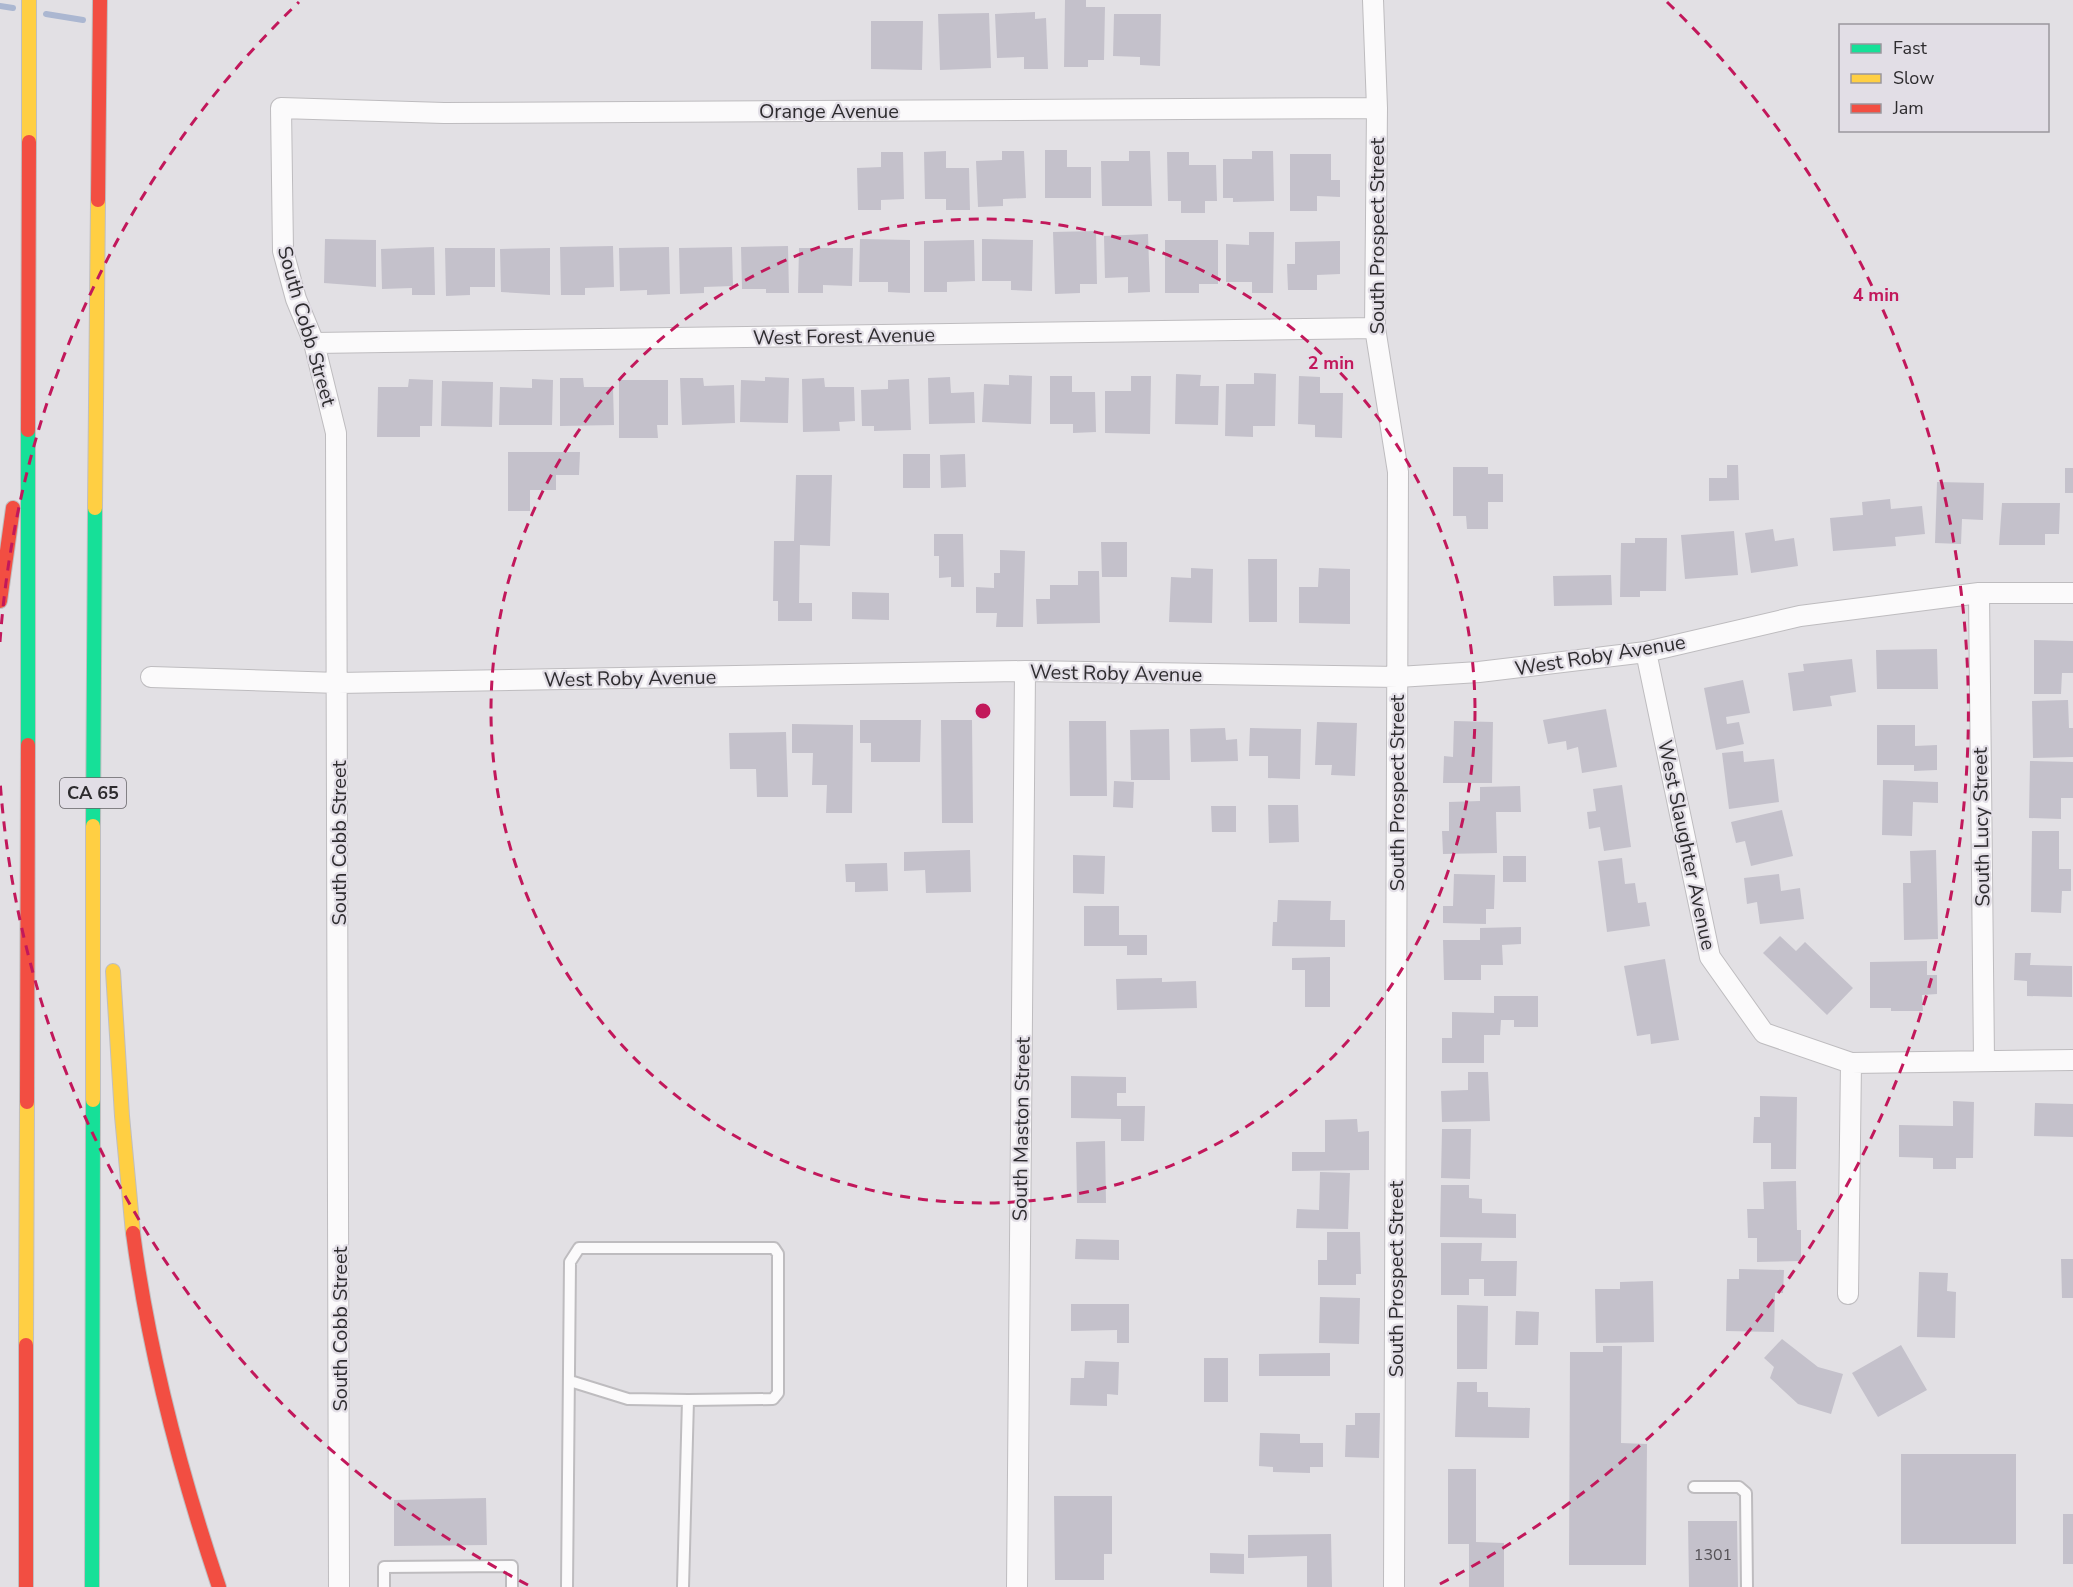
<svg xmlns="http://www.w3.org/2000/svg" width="2073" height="1587" viewBox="0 0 2073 1587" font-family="'Nunito Sans',sans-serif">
  <rect width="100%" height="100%" fill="#e2e0e4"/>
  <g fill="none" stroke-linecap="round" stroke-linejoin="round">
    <path stroke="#abb7d1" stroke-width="6" d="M0,6L13,8
      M46,14L83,20"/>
  </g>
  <path fill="#c4c1cb" d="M1065,0H1086V7H1105L1104,60H1088V67H1064Z
    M1035,12V19L1046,18L1048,69H1024V57L997,58L995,14Z
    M989,13L991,68L940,70L938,14Z
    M1114,14H1161L1160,66L1140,65V57L1113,56Z
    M871,21H923L922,70L871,69Z
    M1045,150H1067V167H1091V198H1045Z
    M946,151V168H969L970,210H946V199H925L924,152Z
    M1002,151H1024L1026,198L1003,199V206L978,207L976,161L1002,160Z
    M1129,151H1150L1152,206H1102L1101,161H1129Z
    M1252,151H1273L1274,201L1233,202V198H1223V159H1252Z
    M881,152H903L904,199L881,200V210H858L857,168L881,167Z
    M1167,152H1189V165H1216L1217,201H1205V213H1181V201H1168Z
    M1290,154H1331V180H1340V197L1317,196V211H1290Z
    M1096,231L1097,284H1080V293L1055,294L1053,232Z
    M1249,232H1274L1273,293H1252V282H1226V244L1249,245Z
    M1148,234L1150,292L1128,293V277L1105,278L1104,236Z
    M325,239L376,240V287L324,283Z
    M860,239L910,240V293L888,292V282H859Z
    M982,239L1033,240L1032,291L1011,290V281H982Z
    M974,240L975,281L947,282V292H924V241Z
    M1165,240H1218V284H1199V293H1165Z
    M1340,241V274L1317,275V290H1288L1287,264H1295V242Z
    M613,246L614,287L585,288V295H561L560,247Z
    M788,246L789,293H766V289H742L741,247Z
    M434,247L435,295H412V288L382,289L381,249Z
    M669,247L670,294L647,295V290L620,291L619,248Z
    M732,247L733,286L704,287V293L680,294L679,248Z
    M445,248H495V287H470V295L446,296Z
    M550,248V295L501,292L500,249Z
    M799,248H853L852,286L823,285V293H798Z
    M1254,373L1276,374L1275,426H1253V437L1225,436L1226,384H1254Z
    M1176,374L1201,375L1200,386H1219L1218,425L1175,424Z
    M1009,375L1032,376L1031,424L982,422L984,384L1009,385Z
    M1050,376H1072V392H1095L1096,432L1073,433V424H1050Z
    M1131,376H1151L1150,434L1105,433V391H1131Z
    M1299,376L1320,377V393H1343L1342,438L1315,437V425L1298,424Z
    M765,377L789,378L788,423L740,422L741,380L765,381Z
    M950,377L951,393L974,392L975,423L929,424L928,378Z
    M560,378H583L584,387H613L614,425L560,426Z
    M680,378H703L704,386L734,385L735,423L682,425Z
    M824,378L825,387H854L855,421L839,422L840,431L803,432L802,379Z
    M409,379L433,380L432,426H420V437H377L378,387H408Z
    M532,379L553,380L552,425H499L500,387L532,388Z
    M909,379L911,430L874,431V426H862L861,390L888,389V380Z
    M619,380H668V425H657L658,438H619Z
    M442,381L493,382L492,427L441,426Z
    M508,452H580L579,475H556V490H530V511H508Z
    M903,454H930V488H903Z
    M965,454L966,487L941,488L940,455Z
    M1727,465H1738L1739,500L1709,501V478H1727Z
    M1453,467H1488V474H1503V502H1488V529H1467L1466,516H1453Z
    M2065,468H2073V493H2065Z
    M796,475H832L830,546L800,545L799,603H812V621H778V601H773L774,541H794Z
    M1937,482L1984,483L1983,520L1962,519L1961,544L1935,543Z
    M1890,499L1891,509L1922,506L1925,534L1895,537L1896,546L1833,551L1830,518L1863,515L1862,502Z
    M2002,503H2060L2059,534H2045V545H1999Z
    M1773,529L1775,541L1794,538L1798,566L1751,573L1745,533Z
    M1734,531L1738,575L1685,579L1681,535Z
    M934,534H963L964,587H951V577L939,578V556H934Z
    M1635,538H1667L1666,591H1640V597H1620L1621,543H1635Z
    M1101,542H1127V577H1102Z
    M1000,550L1025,551L1023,627H996L997,613H976V587L994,588V573H1000Z
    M1248,559H1277V622H1249Z
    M1191,568L1213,569L1212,623L1169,622L1171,577L1191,578Z
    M1319,568L1350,569V624L1299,623V587H1318Z
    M1078,571H1099L1100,623L1037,624L1036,599H1050V585H1078Z
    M1611,575L1612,605L1554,606L1553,576Z
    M852,592L889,593V620L852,619Z
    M2034,640L2073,641V673H2062L2061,694H2034Z
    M1937,649L1938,689H1877L1876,650Z
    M1852,659L1856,692L1830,696L1832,706L1793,711L1788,673L1804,671L1803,664Z
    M1743,680L1750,713L1726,717L1727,724L1739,722L1744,744L1716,750L1704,688Z
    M2068,700L2069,728H2073V757L2033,758L2032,701Z
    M1606,709L1617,767L1582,773L1578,747L1567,750L1566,741L1548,744L1543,720Z
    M860,720H921L920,762H871V743H860Z
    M941,720H972L973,823H942Z
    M1069,721H1106L1107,796H1070Z
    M1454,721L1493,722L1492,783H1443L1444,756L1453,757Z
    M1317,722L1357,723L1355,776L1331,775L1332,765H1315Z
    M792,724L853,725L852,813H826L827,785H812L813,753H792Z
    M1877,725H1915V746L1937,745V770L1914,771V765H1877Z
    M1225,728L1226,740L1237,739L1238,761L1191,762L1190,729Z
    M1250,728L1301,729L1300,779L1268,778V756H1249Z
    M1169,729L1170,780H1131L1130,730Z
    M786,732L788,797H757L756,769H730L729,733Z
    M1743,751L1744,762L1774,759L1779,802L1729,809L1722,753Z
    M2030,761L2073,762V798H2061V819L2029,818Z
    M1883,780L1938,782V803L1913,802L1912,836L1882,835Z
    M1114,781L1134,782L1133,808L1113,807Z
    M1622,785L1631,847L1604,851L1600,827L1589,829L1587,812L1596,811L1593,789Z
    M1520,786L1521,812H1496L1497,853L1443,854L1442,831H1449V802L1480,801V787Z
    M1268,805H1298L1299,842L1269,843Z
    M1211,806H1236V832H1212Z
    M1782,810L1793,856L1751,866L1745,841L1736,843L1731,822Z
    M2032,831H2059V869H2071V891H2062L2061,913L2031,912Z
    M970,850L971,892L926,893L925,870L904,871V852Z
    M1936,850L1938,939L1904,940L1903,883H1911L1910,851Z
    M1073,855L1105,856L1104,894L1073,893Z
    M1503,856H1526V882H1503Z
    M1622,858L1625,884L1635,883L1638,903L1646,902L1650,926L1607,932L1598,861Z
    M887,863L888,891L855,892V882H846L845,864Z
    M1454,874L1495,875L1494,909H1486V924L1443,923V906H1453Z
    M1779,874L1781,891L1800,888L1804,919L1760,924L1757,902L1747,904L1744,878Z
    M1278,900L1331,901L1330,920H1345V947L1272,946L1273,922H1277Z
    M1084,906H1119V935H1147V955H1127V946H1084Z
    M1521,927V944L1502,945L1503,965H1481V980H1444L1443,940H1480V928Z
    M1780,936L1796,951L1805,942L1853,988L1827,1015L1763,953Z
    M2015,953H2031L2030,965L2072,966V997L2027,996V981L2014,980Z
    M1330,957V1007H1305V970H1292V958Z
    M1665,959L1679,1040L1651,1044L1650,1034L1637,1036L1624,966Z
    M1927,961V975H1937V994L1922,995L1923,1011H1891V1008H1870V962Z
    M1162,978V982L1196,981L1197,1008L1117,1010L1116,979Z
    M1494,996H1538V1027H1514V1020H1501L1500,1035H1484V1063H1442V1038H1452V1012L1494,1013Z
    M1468,1072H1488L1490,1121L1442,1122L1441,1091L1468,1090Z
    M1071,1076L1126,1077V1093H1117V1106H1145L1144,1141H1121V1119L1071,1118Z
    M1760,1096L1797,1097L1796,1169H1771V1143H1753L1754,1117H1760Z
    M1953,1101L1974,1102L1973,1158H1956V1169H1933V1158L1899,1157V1125L1953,1126Z
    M2035,1103L2073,1104V1137L2034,1136Z
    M1357,1119L1358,1132L1369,1131V1170L1292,1171V1152H1325V1120Z
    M1442,1129H1471L1470,1179L1441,1178Z
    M1105,1141L1106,1203H1077L1076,1142Z
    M1320,1172L1350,1173L1348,1229L1296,1228L1297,1209L1319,1210Z
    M1796,1181L1797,1230H1801V1261L1757,1262V1238H1748L1747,1209H1764L1763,1182Z
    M1441,1185H1469V1198L1482,1199V1213L1516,1214V1238L1440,1237Z
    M1327,1232H1360L1361,1274H1356V1285H1318V1260H1327Z
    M1076,1239L1119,1240V1260L1075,1259Z
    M1441,1243H1482L1481,1261H1517L1516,1296H1484V1279H1469V1295H1441Z
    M2061,1259H2073V1298H2062Z
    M1739,1269L1784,1270L1783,1293H1775L1774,1332L1726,1331L1727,1279H1739Z
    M1919,1272L1948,1273L1947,1291L1956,1292L1955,1338L1917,1337Z
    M1653,1281L1654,1342L1596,1343L1595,1289H1620V1282Z
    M1320,1297L1360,1298L1359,1344L1319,1343Z
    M1071,1304H1129V1343H1117V1330L1071,1331Z
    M1457,1305L1488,1306L1487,1369H1457Z
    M1516,1311L1539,1312L1538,1345H1515Z
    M1782,1339L1818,1367L1843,1374L1831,1414L1798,1404L1770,1378L1774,1367L1764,1358Z
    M1901,1345L1927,1390L1878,1417L1852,1373Z
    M1603,1346H1622L1621,1443L1647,1444L1646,1565H1569L1570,1352H1603Z
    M1330,1353V1376H1259V1354Z
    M1204,1358H1228V1402H1204Z
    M1085,1361L1119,1362L1118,1395L1107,1394V1406L1070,1405L1071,1378H1084Z
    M1457,1382H1477V1392H1488V1407L1530,1408L1529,1438L1455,1437Z
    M1355,1413H1380L1379,1458L1345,1457L1346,1425H1355Z
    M1260,1433L1300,1434V1443H1323V1467H1310V1473L1273,1472V1467L1259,1466Z
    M1901,1454H2016V1544H1901Z
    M1448,1469H1476V1542L1504,1543V1587H1469V1544H1448Z
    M1054,1496H1112V1554H1104V1580H1055Z
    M486,1498L487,1545L394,1546V1500Z
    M2063,1514H2073V1564H2063Z
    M1688,1521H1737L1738,1587H1689Z
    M1331,1534L1332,1587H1307V1556L1248,1558V1535Z
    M1210,1553L1244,1554V1574L1210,1573Z"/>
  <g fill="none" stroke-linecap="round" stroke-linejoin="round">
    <defs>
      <path id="lane" d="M570,1381L628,1399L688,1400L683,1587
        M1694,1487H1739L1746,1493L1747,1587
        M384,1587V1567L512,1566V1587
        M567,1587L570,1262L579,1248H774L778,1254V1393L773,1399L688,1400"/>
      <path id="street" d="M1373,0L1377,108L1375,328L1398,472L1394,1587
        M314,343L1375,328
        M1979,593L1984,1060
        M1646,652L1710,957L1764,1033L1851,1063L2073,1060
        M151,677L338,683L1025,671L1398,677L1479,672L1646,652L1800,616L1979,593H2073
        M1848,1294L1851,1063
        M339,1587L336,433L314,343L296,299L283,251L281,108L444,113L1377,108
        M1017,1587L1025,671"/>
      <path id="fast" d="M28,745V430
        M93,826L95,508
        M92,1587L93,1100"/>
      <path id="slow" d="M29,142V0
        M95,508L98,200
        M113,971L122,1116L133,1233
        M93,1100V826
        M26,1345L27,1102"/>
      <path id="jam" d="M98,200L100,0
        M28,430L29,142
        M0,601L13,508
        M27,1102L28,745
        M133,1233C149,1354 180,1471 219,1587
        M26,1587V1345"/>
    </defs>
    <use href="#lane" stroke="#bebcbf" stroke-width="14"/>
    <use href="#street" stroke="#bebcbf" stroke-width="22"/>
    <use href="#fast" stroke="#bfbec0" stroke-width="16"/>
    <use href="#slow" stroke="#bfbec0" stroke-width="16"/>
    <use href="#jam" stroke="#bfbec0" stroke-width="16"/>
    <use href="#lane" stroke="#fbfafb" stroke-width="10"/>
    <use href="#street" stroke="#fbfafb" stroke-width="20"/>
    <use href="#fast" stroke="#16e098" stroke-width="14"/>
    <use href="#slow" stroke="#ffcf43" stroke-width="14"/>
    <use href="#jam" stroke="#f24e42" stroke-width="14"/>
  </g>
  <g fill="none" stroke="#c2185b" stroke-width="3" stroke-dasharray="10 8">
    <circle cx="983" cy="711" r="492"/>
    <path d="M528 1585A985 985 0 0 1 0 780M0 642A985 985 0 0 1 299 2M1667 2A985 985 0 0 1 1438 1585"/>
  </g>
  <g text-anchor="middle" stroke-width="4.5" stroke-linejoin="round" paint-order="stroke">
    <g font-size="16" fill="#545156">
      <text x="1713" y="1560">1301</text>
    </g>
    <rect fill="#e2dee6" stroke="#646166" stroke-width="1.5" x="60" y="778" width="66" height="30" rx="4.5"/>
    <g font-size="18" font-weight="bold" fill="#2e2c2f">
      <text x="93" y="799">CA 65</text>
    </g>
    <g font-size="20" fill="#2e2c2f" stroke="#e2dee6">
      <text x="829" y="118">Orange Avenue</text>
      <text transform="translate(1377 236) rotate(-90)" y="7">South Prospect Street</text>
      <text transform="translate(307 326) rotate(74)" y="7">South Cobb Street</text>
      <text transform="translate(844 336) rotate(-1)" y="7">West Forest Avenue</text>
      <text transform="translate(1600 655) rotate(-9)" y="7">West Roby Avenue</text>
      <text transform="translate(1116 673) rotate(1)" y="7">West Roby Avenue</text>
      <text transform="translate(630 678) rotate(-1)" y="7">West Roby Avenue</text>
      <text transform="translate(1397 793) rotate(-90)" y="7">South Prospect Street</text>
      <text transform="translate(1981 827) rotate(-91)" y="7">South Lucy Street</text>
      <text transform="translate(339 843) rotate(-90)" y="7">South Cobb Street</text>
      <text transform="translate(1687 845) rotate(78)" y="7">West Slaughter Avenue</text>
      <text transform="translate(1021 1129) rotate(-89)" y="7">South Maston Street</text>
      <text transform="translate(1396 1279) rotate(-90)" y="7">South Prospect Street</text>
      <text transform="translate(340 1329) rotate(-90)" y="7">South Cobb Street</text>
    </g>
  </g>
  <circle cx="983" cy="711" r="9" fill="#c2185b" stroke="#e2dee6" stroke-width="3"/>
  <g font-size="18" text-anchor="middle" font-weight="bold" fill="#c2185b" stroke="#e2dee6" stroke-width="4.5" stroke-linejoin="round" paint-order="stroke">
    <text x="1876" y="301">4 min</text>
    <text x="1331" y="369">2 min</text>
  </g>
  <rect x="1839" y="24" width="210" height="108" fill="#e2dee6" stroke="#9a979d" stroke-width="1.5"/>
  <rect x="1851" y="44" width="30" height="9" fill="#16e098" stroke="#9a979d" stroke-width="1.5"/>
  <text x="1893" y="54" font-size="18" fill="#2e2c2f">Fast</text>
  <rect x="1851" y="74" width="30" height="9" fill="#ffcf43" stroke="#9a979d" stroke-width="1.5"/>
  <text x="1893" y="84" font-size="18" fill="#2e2c2f">Slow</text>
  <rect x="1851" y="104" width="30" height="9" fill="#f24e42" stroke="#9a979d" stroke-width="1.5"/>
  <text x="1893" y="114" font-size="18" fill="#2e2c2f">Jam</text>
</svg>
